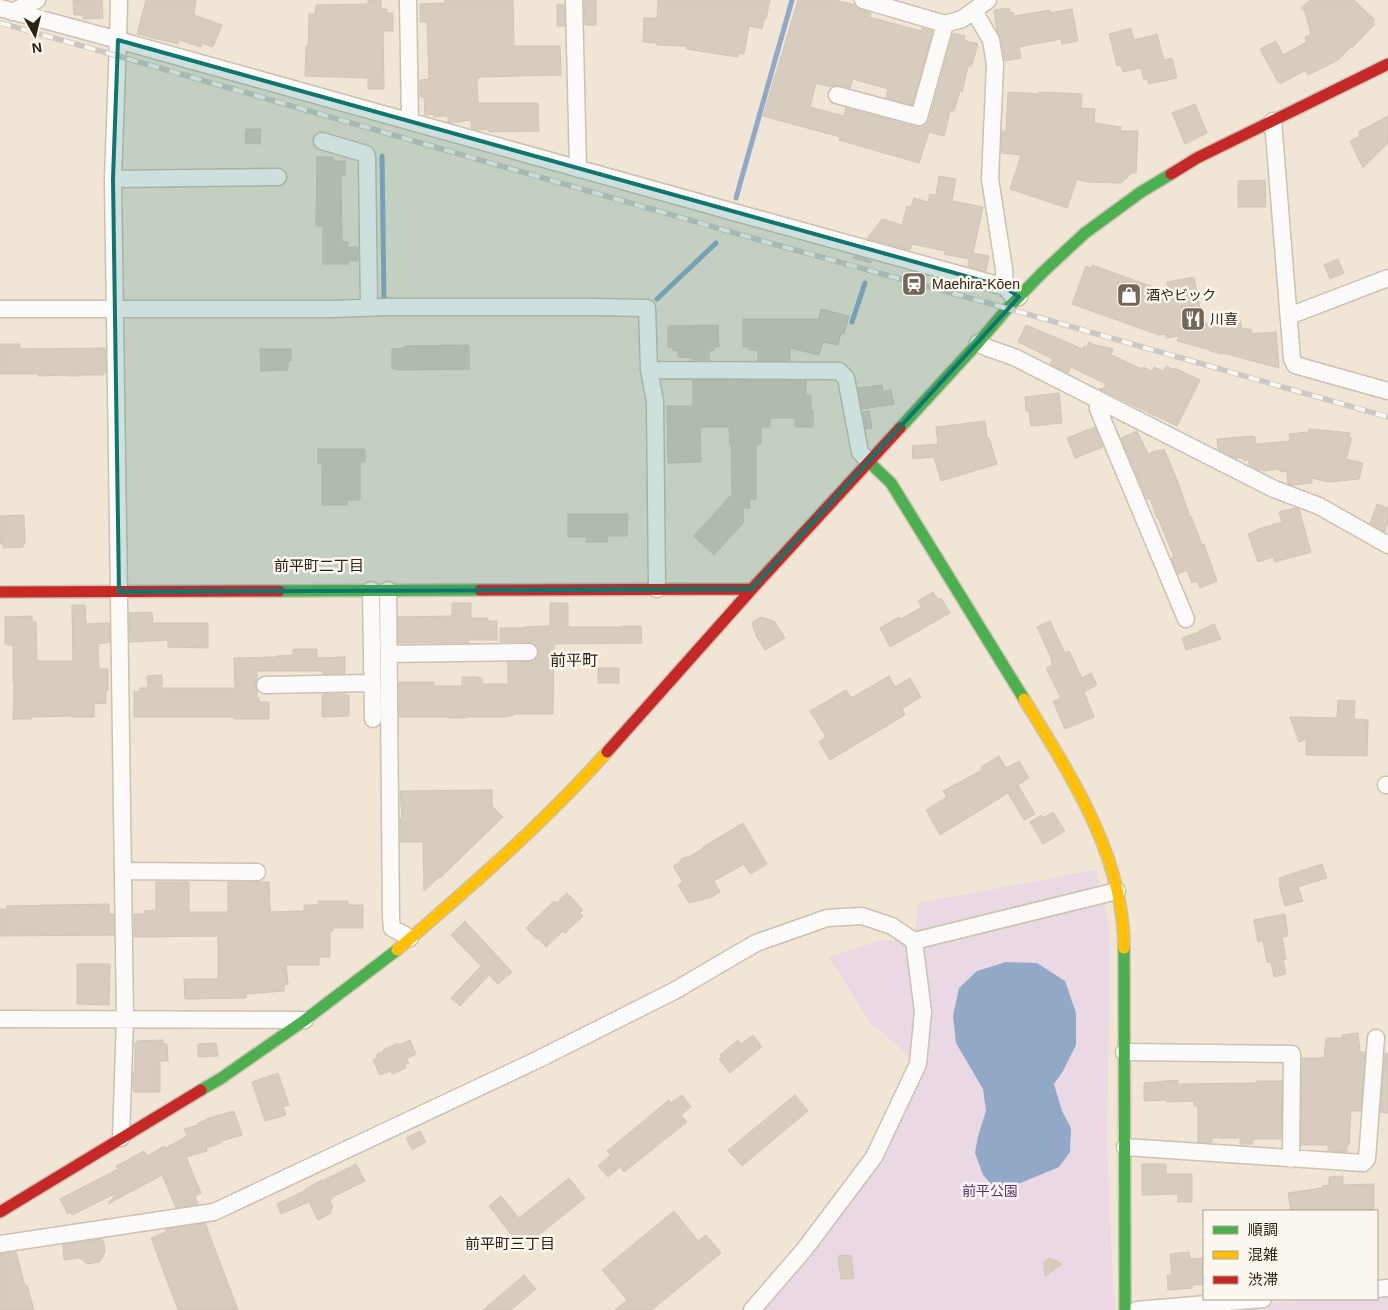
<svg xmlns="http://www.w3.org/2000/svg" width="1388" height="1310" viewBox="0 0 1388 1310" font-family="Arial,'Noto Sans JP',sans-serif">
  <rect width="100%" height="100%" fill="#f1e5d5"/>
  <path fill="#ebd8e5" d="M1096,870L1110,931L1107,1144L1114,1310H752L874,1157L918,1064L869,1021L829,957L882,940L914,941L918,903Z
    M1388,1290V1310H1213L1314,1299H1377V1292Z"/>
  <path fill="#91a9c7" d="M1006,962L1037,963L1065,981L1076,1013V1045L1063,1071L1054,1084L1062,1111L1071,1128L1070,1152L1059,1167L1008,1188L994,1187L983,1175L975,1153L978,1136L986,1111L983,1089L956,1043L953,1016L959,988L977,971Z"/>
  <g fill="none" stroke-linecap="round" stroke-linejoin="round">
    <path stroke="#91a9c7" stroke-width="5" d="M382,156L384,300
      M736,198L792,0
      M657,299L716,243
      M852,322L865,283"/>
  </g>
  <path fill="#d7ccbe" stroke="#d0c5b7" d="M73,0H102L103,18L83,19V15H74Z
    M146,0H196L194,15L222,25L213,47L202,43L201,47L179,40L178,44L137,34Z
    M368,0H381V9H387V13H393V31H383L384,89H368V78L305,76L306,46L308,47L309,14H315L316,5L368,4Z
    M445,0H513L514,46H560L561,75L479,77V78L477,79L478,103H538L539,131L489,132V129L476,130L471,128V120L452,123L448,122V116L434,117L433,114L425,115L424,97H420V80L429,79L427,22H420V4L445,3Z
    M584,0H596V25H585Z
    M658,0H770L766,19H764L762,29L749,26L744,54L739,53L738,57L686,49L687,46L657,45V43L643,42L644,18H657Z
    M798,0H835L855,5L860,9L871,13L869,17L921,31L922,28L933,31L912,105L886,98L888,89L853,79L850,88L839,85L831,87L816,83L810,107L844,116L846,108L916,127L922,126L926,124L929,120L953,33L965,36L964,40L978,44L973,62L971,66H968L962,92L960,91L954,111H950L944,136L929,132L919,163L839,140L840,137L763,116Z
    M1310,0H1354L1375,20L1373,22L1375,24L1352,48L1351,47L1338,60L1308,75L1306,70L1280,84L1279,81L1278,82L1260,49L1276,41L1283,55L1307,42L1305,37L1311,34L1305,12L1301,8Z
    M557,4L564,5L565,26H557Z
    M1009,8L1010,13L1013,12L1014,16L1050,10V13L1072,9L1078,41L1062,44L1061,39L1019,47L1021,58L1005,61L1001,38L997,31L994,10Z
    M1131,28L1134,40L1157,34L1164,60L1172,58L1177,78L1149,84L1147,79L1144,80L1141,68L1123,72L1121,65L1117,66L1109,34Z
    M1008,92L1039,94V92L1082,94L1081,108L1095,109L1094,123L1121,127L1120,131H1138L1136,173H1132L1121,183L1086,182L1077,179L1067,208L1010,189L1021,155L1001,153L1002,131H1006Z
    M1195,104L1207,133L1185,144L1172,113Z
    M1388,116V143L1363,168L1350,141L1360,136L1358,132Z
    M246,129H261L260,144L245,143Z
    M317,157H333V161H345V176H341L342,242H348V247H358V261H348V264H323V226H316Z
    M939,176L956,179L952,201L983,207L973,253L989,256L986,272L968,266L969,259L944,254L945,251L912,244L910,250L867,239L882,219L902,225L907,206L911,207L914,198L928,202L930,194L936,195Z
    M1265,180L1266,207H1238V181Z
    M855,256L871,261V263L853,258Z
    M1338,259L1344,273L1330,279L1324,265Z
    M1092,265L1170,293L1167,282L1194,277L1203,324L1234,319L1235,321L1240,320L1242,329H1251L1252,334L1276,332L1279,368L1223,353L1222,354L1210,351V350L1177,341L1179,336L1166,338V334L1159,335L1072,304L1086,266L1091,268Z
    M821,309L849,316L844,334L841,333L838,345L823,342L819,355L790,348V361H758V350H749V347H743V319H819Z
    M718,325L719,347H714V350L709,351V360H693V358L678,357V350L673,351V347H668V326Z
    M1026,325L1083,349L1084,346L1087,347L1089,342L1095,345L1113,349L1111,355L1142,369L1143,367L1152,371L1154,367L1163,371L1166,366L1174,370L1175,368L1200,380L1177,426L1099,389L1104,388L1106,384L1071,367L1068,373L1050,364L1053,359L1018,342Z
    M0,344H20V349L105,348L106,372H104V375H80V376H66V375L38,376V374H0Z
    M469,345V369L400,370L392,368V349L405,348V346Z
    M260,349H291V361H288V370L261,371Z
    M693,380L806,381V395H811V410H813V427H795V418H770V427H761V444H756V499H749L750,508H743L744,522L714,555L694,536L732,494L731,444L730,445L729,427H700L701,462L668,463L667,406H693Z
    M882,385L883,391L891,390L894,404L862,409L858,388Z
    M1059,393L1062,423L1031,426L1029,411H1026L1025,397Z
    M869,411L872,428L866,429L863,412Z
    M985,421L987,438H989L997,464L941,481L934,457L913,459L912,446L938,444L936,427Z
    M1095,427L1103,447L1075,458L1067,438Z
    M1309,429L1342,432L1350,433L1349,438H1352L1346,459L1363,463L1359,479L1328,482L1312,478V483L1292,485L1288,484L1287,471L1280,472V469L1263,471V470H1259L1249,465V460H1243V458H1235L1218,449L1217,439L1253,436V437H1255V444L1290,441L1289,434L1309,432Z
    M1137,431L1148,454L1159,450L1160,451L1164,449L1178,482L1190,517L1191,516L1202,545L1204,544L1217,581L1200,588L1197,581L1192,583L1187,570L1178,574L1171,558L1174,557L1158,518H1157L1150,498L1147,499L1121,438Z
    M318,449H365V462H360V500H347V505H322V464H318Z
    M1377,504L1388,508V522L1385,532L1370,523Z
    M1295,508L1299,509L1311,552L1275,562L1273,557L1258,562L1248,534L1259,529L1282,522L1279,512Z
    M568,514H628L627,536H607L608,542H586V537H568Z
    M24,515L25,544H23V547L4,548L3,544H0V516Z
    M933,592L938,600L941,598L950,613L890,647L880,628L899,617L901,619L922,607L918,601Z
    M452,603H471V618H488V621H497V640H469V643H398V617L452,616Z
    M550,603H568V626L570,627H622V626H641L642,643L554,644L553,714H514L513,716H507V717H466V718H449V717H399V682H434V686H462V677H475L482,678V684H508V662L534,661L538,656L539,651L537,646L533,643L529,642H500V628H524V627L550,626Z
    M72,605H85L86,624L109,623L110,642L98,644L99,669H108V690H106V703L94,704V717H72V716L31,717V719H13L14,682H13V645H5V617L32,616V622H36L37,661H73Z
    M152,612L153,623H208V648L168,647V640L130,642L129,613Z
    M760,617L774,621L785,638L765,650L756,636L752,623Z
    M1050,621L1065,653L1069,651L1082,678L1091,673L1097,685L1084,692L1094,717L1065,729L1053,701L1061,698L1046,668L1053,665L1051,661L1052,660L1037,627Z
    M1214,624L1221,639L1186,650L1182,638L1199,632V631Z
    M293,649H317V658L345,657V674H323V671H257V679L255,685L257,691V698H259V702H269V719H234V717H134V692L140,691V688H148L147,676L162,675V688H235L234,658L277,657V656L293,655Z
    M598,668H619V683H598Z
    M889,676L895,687L910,678L921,697L902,709L905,715L830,760L819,742L826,737L810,711L846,690L851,698Z
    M323,694H345V695H349V716L322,717V695H323Z
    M1338,700L1355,701L1354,719L1368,720L1367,756L1306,755V739L1299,742L1290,717L1337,718Z
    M999,756L1006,768L1019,761L1029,778L1018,785L1035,814L1024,820L1008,793L940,835L926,810L947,797L943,791L982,770L981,767Z
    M492,790V806L503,817L440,878L439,877L424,891L423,842H400V819L402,818L400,791Z
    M1053,812L1065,831L1043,844L1030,822L1042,815L1043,818Z
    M743,823L767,864L750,874L744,864L714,881L720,892L712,897L689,903L678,885L683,882L673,866L679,863L682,858L691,856L703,848V847Z
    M1322,864L1327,878L1298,887L1303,901L1285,906L1279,884L1280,883L1279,878Z
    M156,882H189V912H228V882H269L270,912L304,911V905H318V901H348V905H363V928H333V931H330V957H319V965H286L288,984L284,985V991L246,994V998L185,999L184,979H218V936L134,937V914H144V911L156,910Z
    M567,893L583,910L580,913L583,916L565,933L563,931L546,947L538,938L536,939L526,928L554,901L556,903Z
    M109,904V914H114V935L0,936V909H7V906Z
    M1285,914L1288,936L1282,937L1286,959L1283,960L1286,974L1274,977L1271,962H1267L1263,941L1258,942L1254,920Z
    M465,921L512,972L498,984L489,975L460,1006L451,998L481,966L451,935Z
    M77,964H110L109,1005L77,1004Z
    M1358,1033L1360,1052H1365L1361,1111H1351L1349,1145H1347V1152L1328,1151V1145H1301L1302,1058H1324L1326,1038H1342V1035Z
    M753,1035L762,1047L730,1073L719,1059L722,1056L720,1055L738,1040L741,1044Z
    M163,1040V1044H167L168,1061H160V1092H134L133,1087V1072H135V1043H137V1041Z
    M410,1040L416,1054L406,1059L409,1063L404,1065L406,1068L392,1074L391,1071L380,1075L373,1060L377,1058L376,1055L384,1051L383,1050L398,1043L399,1045Z
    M216,1043L218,1056L198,1057V1044Z
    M1385,1053L1388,1054V1113L1380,1112Z
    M278,1073L289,1105L283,1107L286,1115L265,1121L252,1082Z
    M1178,1080V1084L1257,1083V1081H1282L1281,1139H1253V1144H1240V1138H1212V1143L1198,1142V1106H1194V1101L1167,1102V1100L1144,1101V1083Z
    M682,1095L691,1107L681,1115L687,1122L624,1172L620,1167L608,1177L598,1166L611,1155L607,1151L669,1100L671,1103Z
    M795,1095L808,1111L742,1166L728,1150Z
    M234,1111L242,1135L221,1141V1143L206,1148L207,1151L186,1157L201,1193L195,1196L198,1204L176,1208L162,1175L108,1204L116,1193L72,1215L71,1212L68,1214L60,1199L118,1169L116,1166L144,1151L148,1156L164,1146L166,1148L187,1136L184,1129L199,1125L198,1123L206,1120V1119Z
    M420,1131L426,1142L412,1150L406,1138Z
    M356,1164L365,1181L331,1198L332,1200L330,1201L333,1208L330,1210L331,1213L318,1220L309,1202L281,1214L277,1204L306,1190L305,1189L322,1180V1181Z
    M1142,1164H1166V1174H1192V1202H1178V1194L1142,1195Z
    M1343,1176V1185L1374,1184V1211H1291L1288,1193L1322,1188V1186L1329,1185V1177Z
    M569,1178L585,1198L535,1238L533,1235L520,1246L489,1206L501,1196L519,1218Z
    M674,1211L698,1241L706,1235L721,1253L652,1310H615L627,1300L602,1270Z
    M205,1223L238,1310H178L151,1238L166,1232L165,1229Z
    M101,1239L104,1242L105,1253L99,1262L87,1264L80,1258L64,1260L63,1245Z
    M16,1252L25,1286L27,1285L34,1310H0V1254Z
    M1189,1252L1190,1259L1204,1258V1284L1192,1285V1288L1168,1290L1167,1275H1172L1170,1254Z
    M851,1255L854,1278L841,1279L838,1256Z
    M1050,1258L1062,1264L1045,1276L1044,1262Z
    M524,1275L536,1289L511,1310H483Z"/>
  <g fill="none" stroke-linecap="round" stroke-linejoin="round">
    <defs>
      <path id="street" d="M119,0L118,40C414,122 709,206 1005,287L1011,294L1019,297
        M408,0L410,121
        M574,0L578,169
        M863,0L945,24L962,19L988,0
        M0,8L118,40L113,179L125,1019L121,1138
        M974,11L991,40L995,64L990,179L1004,269L1005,287
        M12,12L37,0
        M837,95L919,117L945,24
        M1273,121L1292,359L1295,365L1388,391
        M322,141L366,154L367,157L369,307
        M113,179L278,177
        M0,309H331L387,307H593L647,308L649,370L655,401L657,589
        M1289,316L1388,278
        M978,343L988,348L1014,357L1274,489L1319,506L1388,545
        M649,370L839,371L846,378L860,452L869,462
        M1097,399L1098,409L1186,619
        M371,590L373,719
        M388,590L391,918L392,928L410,938
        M389,654L529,652
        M265,685L372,683
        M1386,785H1388
        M123,871L257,872
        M0,1019L305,1020
        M1124,1052L1292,1054L1291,1159
        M1125,1147L1363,1163L1367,1159L1376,1038
        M0,1244L214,1212L537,1060L674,991L756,943L827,918L862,916L892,926L914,941L1117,891
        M1377,1289L1388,1288
        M752,1310L804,1250L874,1157L918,1064L923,1012L914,941
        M1137,1310L1263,1299"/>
      <path id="fast" d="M900,428L978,343L1007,309L1044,271L1085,233L1141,192L1171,174
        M869,462L891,483L1024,699
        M279,591L480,590
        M1124,948L1125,1310
        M201,1090L220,1079L305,1020L397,950"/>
      <path id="slow" d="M1024,699C1071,776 1124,856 1124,948
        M397,950C470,887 543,824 607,752"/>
      <path id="jam" d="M1171,174L1197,158L1388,64
        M480,590L752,589
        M0,592L279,591
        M607,752L752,589L900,428
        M0,1212L201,1090"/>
    </defs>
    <use href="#street" stroke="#ccc1b2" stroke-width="19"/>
    <use href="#fast" stroke="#ccc1b2" stroke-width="14"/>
    <use href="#slow" stroke="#ccc1b2" stroke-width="14"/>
    <use href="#jam" stroke="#ccc1b2" stroke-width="14"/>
    <use href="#street" stroke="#fdfbf9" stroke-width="16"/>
    <use href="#fast" stroke="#4caf50" stroke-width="11"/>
    <use href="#slow" stroke="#ffc107" stroke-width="11"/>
    <use href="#jam" stroke="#c62828" stroke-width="11"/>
    <defs>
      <path id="rail" d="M0,23L118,56L766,242L999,306L1388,417"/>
    </defs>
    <use href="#rail" stroke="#ccc8c4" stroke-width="5.5"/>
    <use href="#rail" stroke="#fcf7ef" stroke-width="4" stroke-dasharray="11" stroke-linecap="butt"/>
  </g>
  <path fill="#0f766e" fill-opacity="0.2" stroke="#0f766e" stroke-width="4" stroke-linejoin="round" d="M118,40L1005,287L1019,297L752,589L119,592L113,179Z"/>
  <defs>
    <symbol id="station-square" viewBox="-11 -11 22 22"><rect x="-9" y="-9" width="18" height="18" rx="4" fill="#716658" stroke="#fcf7ef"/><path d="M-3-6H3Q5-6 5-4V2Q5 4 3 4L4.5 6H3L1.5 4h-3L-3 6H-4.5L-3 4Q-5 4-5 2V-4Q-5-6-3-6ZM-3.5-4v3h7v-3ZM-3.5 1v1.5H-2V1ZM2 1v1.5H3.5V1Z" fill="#fff"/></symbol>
    <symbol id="shop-square" viewBox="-11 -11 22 22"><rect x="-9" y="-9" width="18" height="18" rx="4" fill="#716658" stroke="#fcf7ef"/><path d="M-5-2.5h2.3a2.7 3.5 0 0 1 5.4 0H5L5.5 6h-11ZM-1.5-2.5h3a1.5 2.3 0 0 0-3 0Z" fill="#fff"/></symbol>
    <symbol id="restaurant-square" viewBox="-11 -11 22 22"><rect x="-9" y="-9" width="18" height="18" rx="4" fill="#716658" stroke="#fcf7ef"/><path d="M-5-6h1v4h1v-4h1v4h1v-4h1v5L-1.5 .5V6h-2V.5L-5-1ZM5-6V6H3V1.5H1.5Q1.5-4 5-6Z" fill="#fff"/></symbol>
  </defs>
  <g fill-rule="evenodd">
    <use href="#station-square" x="900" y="270" width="28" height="28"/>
    <use href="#shop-square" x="1115" y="281" width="28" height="28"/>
    <use href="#restaurant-square" x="1179" y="305" width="28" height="28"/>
  </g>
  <g text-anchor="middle" stroke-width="5" stroke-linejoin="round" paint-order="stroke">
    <g font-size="14" fill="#2c2214" stroke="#fcf7ef" text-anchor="start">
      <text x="932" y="289">Maehira-Kōen</text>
      <text x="1146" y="300">酒やビック</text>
      <text x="1210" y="324">川喜</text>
    </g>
    <g font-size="14" fill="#5f3072" stroke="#fcf7ef">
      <text x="990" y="1196">前平公園</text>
    </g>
    <g font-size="15" fill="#2c2214" stroke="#fcf7ef">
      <text x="319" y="571">前平町二丁目</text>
      <text x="510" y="1249">前平町三丁目</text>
    </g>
    <g font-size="16" fill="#2c2214" stroke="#fcf7ef">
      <text x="574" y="666">前平町</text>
    </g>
  </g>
  <rect x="1203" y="1210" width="175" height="90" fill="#fcf7ef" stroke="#a9a297"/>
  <rect x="1213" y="1226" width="25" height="8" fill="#4caf50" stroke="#a9a297"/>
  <text x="1248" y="1235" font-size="15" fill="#2c2214">順調</text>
  <rect x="1213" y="1251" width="25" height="8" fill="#ffc107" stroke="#a9a297"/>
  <text x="1248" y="1260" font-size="15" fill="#2c2214">混雑</text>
  <rect x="1213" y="1276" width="25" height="8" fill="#c62828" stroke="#a9a297"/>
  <text x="1248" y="1285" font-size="15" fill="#2c2214">渋滞</text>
  <g transform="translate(35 35) rotate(172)" stroke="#fcf7ef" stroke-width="4" paint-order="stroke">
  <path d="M0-4L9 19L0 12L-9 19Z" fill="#2c2214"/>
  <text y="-8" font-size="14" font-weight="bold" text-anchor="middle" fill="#2c2214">N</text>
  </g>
</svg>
